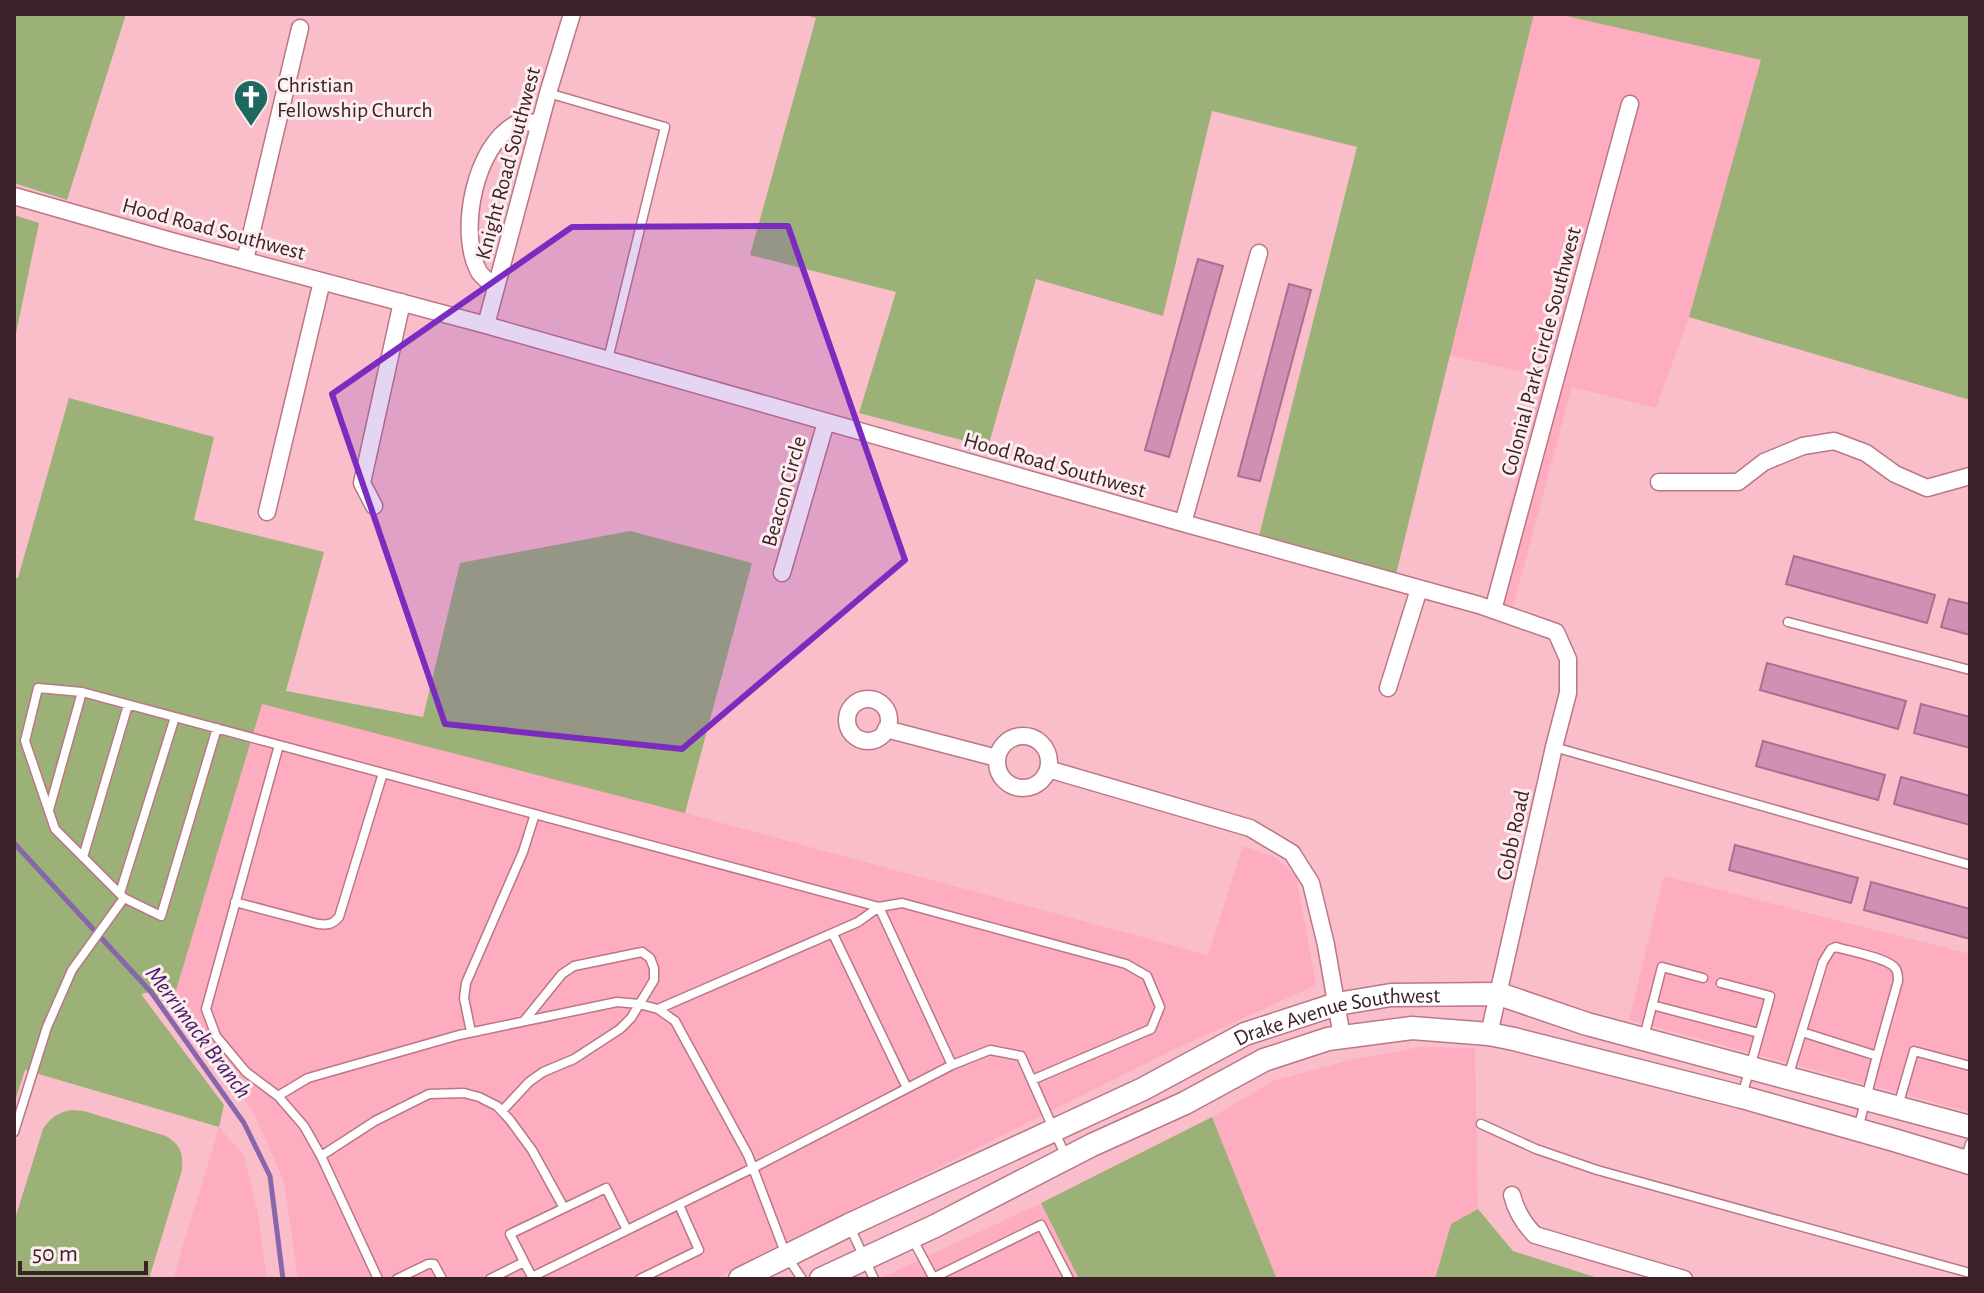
<svg xmlns="http://www.w3.org/2000/svg" width="1984" height="1293" viewBox="0 0 1984 1293" font-family="'Alegreya Sans',sans-serif">
  <rect width="100%" height="100%" fill="#f9beca"/>
  <path fill="#fdadbf" d="M1534,14H1557L1762,60L1689,317L1656,408L1572,387L1513,607L1486,600L1543,377L1449,355Z
    M262,703L685,813L1208,955L1243,846L1275,857L1296,876L1316,985L1177,1048L715,1279H298L284,1182L253,1111L171,1007Z
    M1664,876L1970,954V1112L1629,1020Z
    M1420,1047L1475,1048L1478,1209L1451,1224L1435,1279H1275L1276,1277L1212,1117L1273,1081L1346,1061Z
    M219,1127L244,1156L258,1214L267,1279H173Z
    M1041,1203L1079,1279H879Z"/>
  <path fill="#9cb177" d="M14,14H126L67,200L14,183Z
    M802,14H1534L1396,574L1259,536L1357,147L1212,111L1163,316L1036,279L988,447L859,413L896,292L750,255L816,18Z
    M1557,14H1970V400L1689,317L1761,60Z
    M14,215L39,223L14,343Z
    M69,398L214,437L194,520L324,552L286,691L423,717L460,563L630,531L752,563L685,813L262,704L171,1007L151,992L141,994L224,1105L219,1127L25,1070L14,1104V578H18Z
    M71,1110L84,1111L166,1136C181,1146 183,1152 182,1170L149,1279H14V1222L43,1129C51,1117 57,1113 71,1110Z
    M1212,1117L1276,1277L1275,1279H1079L1041,1203Z
    M1478,1209L1513,1251L1601,1279H1435L1451,1224Z"/>
  <g fill="none" stroke-linecap="round" stroke-linejoin="round">
    <path stroke="#8766ab" stroke-width="5" d="M14,843L151,992L244,1123L270,1176L283,1279"/>
  </g>
  <path fill="#ce91b3" stroke="#aa6f90" stroke-width="2" d="M1198,259L1223,266L1169,457L1145,450Z
    M1289,284L1311,290L1260,481L1238,476Z
    M1794,556L1935,595L1927,623L1786,584Z
    M1949,599L1970,604V635L1941,627Z
    M1767,663L1906,701L1898,729L1760,690Z
    M1921,704L1970,717V748L1914,733Z
    M1763,741L1885,775L1878,800L1756,766Z
    M1901,777L1970,796V825L1894,804Z
    M1735,845L1858,878L1851,903L1729,870Z
    M1871,882L1970,909V939L1864,910Z"/>
  <g fill="none" stroke-linecap="round" stroke-linejoin="round">
    <defs>
      <path id="service" d="M548,93L665,127L608,359
        M1788,622L1970,670
        M217,728L161,916L124,898L55,829L25,741L38,688L82,692L279,745
        M1554,747L1970,865
        M49,810L82,692
        M83,857L128,705
        M120,893L175,717
        M235,902L318,924C327,925 332,925 339,917L383,773
        M833,934L907,1088
        M1721,983L1770,996L1742,1096
        M1652,1005L1759,1033
        M658,1009L858,922L879,907L952,1065
        M471,1032L464,998L466,983L523,852L535,814
        M1644,1037L1662,967L1703,978
        M1788,1077L1823,962L1831,949L1836,947C1848,951 1888,958 1895,968C1898,971 1898,977 1898,981L1877,1056L1802,1032
        M278,1096L304,1126L321,1156L378,1279
        M1898,1106L1914,1051L1970,1066
        M502,1111L529,1082L543,1072L574,1059L620,1029L631,1018L654,980V968L650,958L642,952L574,966L562,974L524,1021
        M1481,1124L1536,1149L1597,1170L1970,1273
        M1858,1129L1877,1056
        M14,1132L47,1027L72,970L124,898
        M321,1156L375,1121L429,1094L464,1093L479,1097L497,1106L510,1120L532,1150L564,1208
        M1965,1161L1970,1144
        M849,1225L874,1279
        M627,1230L606,1188L510,1234L532,1277L753,1168L952,1065L990,1050L1021,1056L1066,1157
        M912,1238L934,1279
        M933,1278L1041,1225L1069,1279
        M397,1279L428,1264H434L442,1279
        M490,1279L524,1262
        M640,1279L699,1250L679,1205
        M802,1279L786,1255L748,1155L675,1021L658,1009L639,1004L617,1002L459,1035L308,1078L278,1096L246,1072L216,1036L206,1009L279,745L879,907L902,903L1126,964L1147,976L1160,1007L1151,1029L1032,1080"/>
      <path id="minor" d="M14,196L171,241L486,325L1183,523L1479,605L1556,632L1568,659V693L1554,747L1489,1034
        M245,260L300,28
        M496,287C490,282 481,277 478,270C458,231 475,145 516,124C523,121 532,123 540,123
        M486,325L548,93L572,14
        M1659,482H1738L1764,462L1803,446L1834,441L1866,453L1895,474L1927,488L1970,476
        M374,506L362,483L402,302
        M267,512L322,281
        M1183,523L1259,253
        M782,573L826,422
        M1493,610L1630,104
        M1388,688L1419,589
        M847 720a21 21 0 1 1 42 0a21 21 0 1 1-42 0Z
        M886,729L997,758
        M997 762a26 26 0 1 1 52 0a26 26 0 1 1-52 0Z
        M1048,769L1250,828L1292,853L1311,883L1326,945L1342,1037
        M1512,1195C1516,1211 1523,1223 1535,1235L1684,1279"/>
      <g id="tertiary">
        <path id="s1" d="M740,1279L849,1225L1143,1089L1245,1034L1337,1004L1391,995L1499,994L1587,1024L1970,1127"/>
        <path d="M821,1279L935,1226L1092,1145L1185,1103L1264,1060L1328,1039L1412,1028L1489,1034L1514,1039L1742,1097L1894,1140L1970,1163"/>
      </g>
    </defs>
    <use href="#service" stroke="#ba7786" stroke-width="11"/>
    <use href="#minor" stroke="#ba7786" stroke-width="19"/>
    <use href="#tertiary" stroke="#ba7786" stroke-width="25"/>
    <use href="#service" stroke="#fff" stroke-width="8"/>
    <use href="#minor" stroke="#fff" stroke-width="16"/>
    <use href="#tertiary" stroke="#fff" stroke-width="22"/>
  </g>
  <path fill="#7b2cbf" fill-opacity="0.2" stroke="#7b2cbf" stroke-width="6" stroke-linejoin="round" d="M788,226L905,560L682,749L445,724L332,394L572,227Z"/>
  <defs>
    <symbol id="church-pin" viewBox="-11 -11 22 30"><path d="M0 17L-7.5 6A9.5 9.5 0 1 1 7.5 6Z" fill="#1e6860" stroke="#fcedef"/><path d="M-1.2-6h2.4v3.5h3.3v2.4h-3.3V6h-2.4V-.1h-3.3v-2.4h3.3Z" fill="#fff"/></symbol>
  </defs>
  <g fill-rule="evenodd">
    <use href="#church-pin" x="231" y="77" width="40" height="54"/>
  </g>
  <g text-anchor="middle" stroke-width="6" stroke-linejoin="round" paint-order="stroke">
    <g font-size="22" fill="#3d2128" stroke="#fcedef" text-anchor="start">
      <text x="277" y="92">Christian<tspan x="277" dy="25">Fellowship Church</tspan></text>
    </g>
    <g font-size="22" fill="#3d2128" stroke="#fcedef">
      <text transform="translate(507 163) rotate(-75)" y="8">Knight Road Southwest</text>
      <text transform="translate(214 228) rotate(15)" y="8">Hood Road Southwest</text>
      <text transform="translate(1540 351) rotate(-75)" y="8">Colonial Park Circle Southwest</text>
      <text transform="translate(1055 464) rotate(16)" y="8">Hood Road Southwest</text>
      <text transform="translate(783 491) rotate(-74)" y="8">Beacon Circle</text>
      <text transform="translate(1512 835) rotate(-78)" y="8">Cobb Road</text>
      <text dy="8" stroke="none"><textPath href="#s1" startOffset="656">Drake Avenue Southwest</textPath></text>
    </g>
    <g font-size="24" font-style="italic" fill="#46176b" stroke="#fcedef">
      <text transform="translate(199 1032) rotate(53)" y="8">Merrimack Branch</text>
    </g>
  </g>
  <rect width="1984" height="1293" fill="none" stroke="#3d2128" stroke-width="32"/>
  <path d="M20 1261v12h126v-12" fill="none" stroke="#3d2128" stroke-width="4"/>
  <text x="32" y="1261" font-size="24" fill="#3d2128" stroke="#fcedef" stroke-width="6" paint-order="stroke">50 m</text>
</svg>
